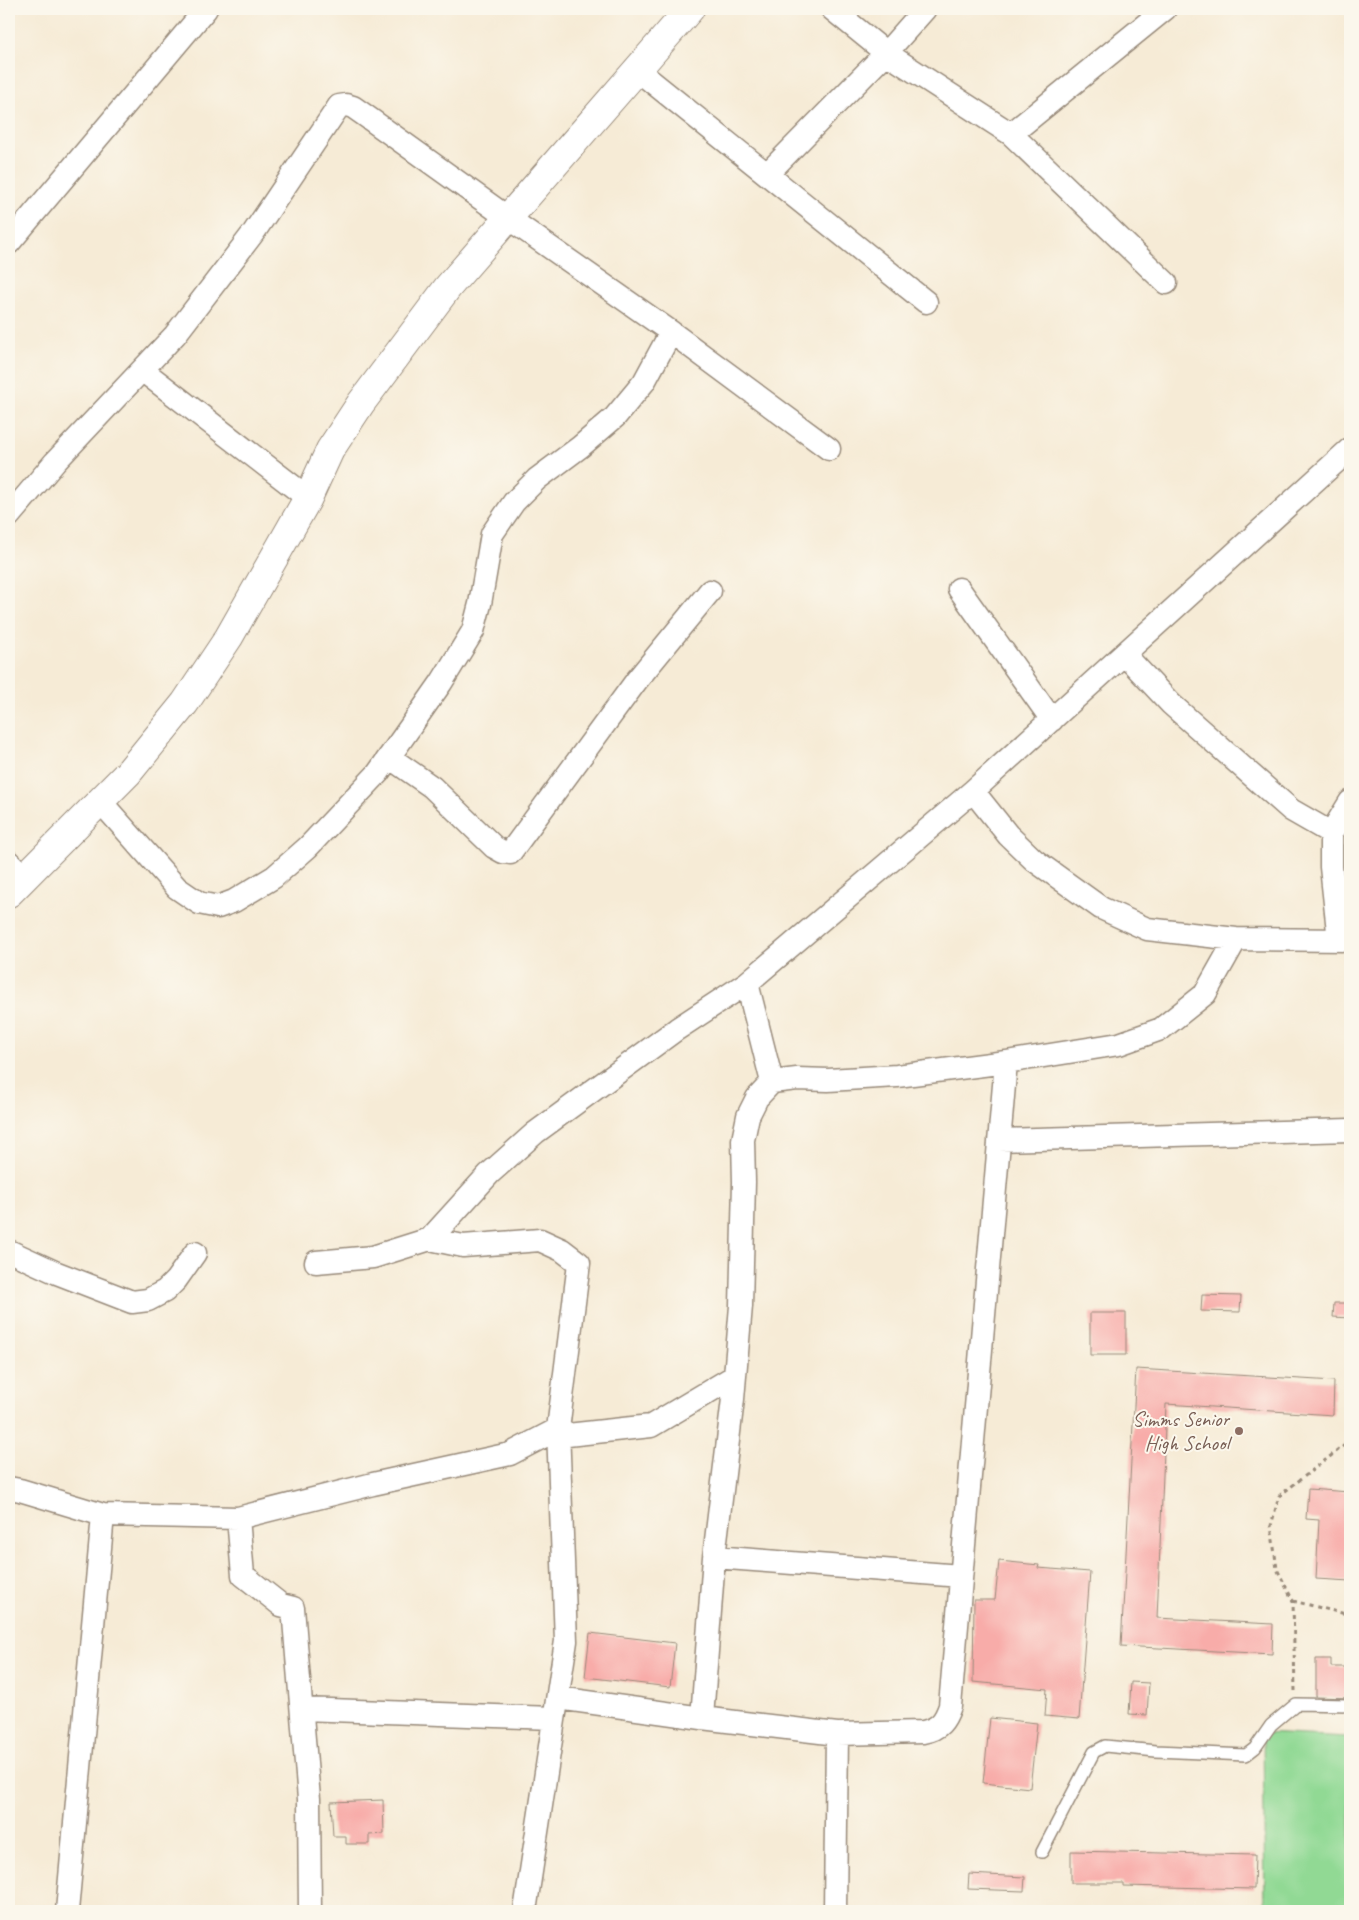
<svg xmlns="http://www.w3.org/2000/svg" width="1359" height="1920" viewBox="0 0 1359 1920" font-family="Caveat,sans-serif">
  <rect width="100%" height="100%" fill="#fbf7ec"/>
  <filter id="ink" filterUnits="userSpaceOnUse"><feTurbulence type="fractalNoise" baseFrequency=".02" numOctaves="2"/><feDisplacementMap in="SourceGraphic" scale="10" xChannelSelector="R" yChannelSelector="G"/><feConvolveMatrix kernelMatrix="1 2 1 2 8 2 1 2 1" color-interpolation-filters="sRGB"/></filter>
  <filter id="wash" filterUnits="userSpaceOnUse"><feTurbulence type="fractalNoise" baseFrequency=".0096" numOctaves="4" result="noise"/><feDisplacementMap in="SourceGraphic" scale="20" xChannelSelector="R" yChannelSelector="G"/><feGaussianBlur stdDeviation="1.12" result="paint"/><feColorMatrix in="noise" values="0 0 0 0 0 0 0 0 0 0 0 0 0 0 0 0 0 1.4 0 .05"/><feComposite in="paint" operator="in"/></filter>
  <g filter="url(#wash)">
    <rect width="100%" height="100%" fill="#f6ebd6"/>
    <path fill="#91d994" stroke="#668259" d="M1263,1733L1350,1737V1911H1265Z"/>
    <g id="blocks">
      <path fill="#f8aca9" d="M1202,1295L1241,1296L1240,1312L1201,1311Z
        M1334,1303H1350V1318L1333,1317Z
        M1090,1313H1126V1355H1090Z
        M1136,1369L1334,1381L1333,1415L1166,1404L1157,1618L1273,1624L1272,1654L1121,1646Z
        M1308,1489L1350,1492V1581L1316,1579L1319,1520L1306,1519Z
        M999,1561L1039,1565L1038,1568L1090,1572L1079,1719L1045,1716L1047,1689L973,1682L974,1600H995Z
        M590,1633L675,1643L670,1687L585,1677Z
        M1316,1659H1331V1667H1350V1698L1316,1697Z
        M1131,1682L1149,1683L1147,1715L1129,1714Z
        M990,1718L1037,1723L1030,1788L983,1783Z
        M383,1800L384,1834L369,1835V1844H346V1836H333L331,1802Z
        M1071,1851L1255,1855L1254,1889L1123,1886V1883H1071Z
        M969,1874L1025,1877L1024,1891L968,1889Z"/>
    </g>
  </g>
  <g filter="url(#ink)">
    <use href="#blocks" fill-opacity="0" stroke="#988a7a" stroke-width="1"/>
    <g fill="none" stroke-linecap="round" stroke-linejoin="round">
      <defs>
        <path id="lane" d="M1042,1852L1094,1752L1105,1746L1156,1751L1246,1755L1255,1748L1271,1725L1296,1704L1350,1705"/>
        <path id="street" d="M832,9L886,53L1011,134L1166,283
          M636,69L926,302
          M1011,134L1165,9
          M767,174L886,53L925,9
          M9,243L206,9
          M142,370L308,498
          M9,516L55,462L175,335L254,232L339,106L346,105L353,107L363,114L508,218L671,332L829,449
          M959,589L1052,720
          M1124,654L1171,704L1291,810L1331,833
          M389,757L432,787L494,847L503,852L510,853L637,680L710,591
          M973,791L1008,835L1034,860L1101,908L1147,929L1236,939L1350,940
          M100,801L177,888L199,903L218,907L234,901L274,877L308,847L378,773L441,683L473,631L480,604L492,534L514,502L537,479L580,447L615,417L644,382L671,332
          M9,862L25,877
          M1339,940L1331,867V833L1350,802
          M747,983L772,1082L797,1079L828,1080L897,1076L1006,1062L1119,1044L1161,1029L1205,994L1236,939
          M999,1140L1350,1130
          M430,1239L489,1174L535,1133L677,1029L747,983L973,791L1350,449
          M9,1251L57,1273L132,1302L148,1300L165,1291L176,1280L195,1253
          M316,1262L373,1257L430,1239L463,1246L540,1240L562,1250L579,1263L558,1429L566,1641L525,1911
          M558,1436L651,1426L735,1376
          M9,1488L20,1490L103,1515L238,1518L373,1484L510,1454L558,1429
          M238,1518L243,1575L281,1605L293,1608L309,1799L310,1911
          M714,1557L961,1576
          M558,1698L702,1718L837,1734L923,1732C939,1729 945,1721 950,1706L1006,1062
          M302,1709L554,1718
          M702,1718L714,1557L733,1399L741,1306L744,1182L743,1140L748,1116L757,1098L772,1082
          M67,1911L103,1515
          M835,1911L837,1734"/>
        <path id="secondary" d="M9,893L128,773L185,703L229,637L308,498L330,450L361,403L448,287L690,9"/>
      </defs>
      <use href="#lane" stroke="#988a7a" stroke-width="14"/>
      <use href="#street" stroke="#988a7a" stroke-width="25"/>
      <use href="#secondary" stroke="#988a7a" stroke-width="30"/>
      <path stroke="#988a7a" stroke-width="3" stroke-dasharray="4 4" stroke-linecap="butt" d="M1293,1601L1350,1615
        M1295,1691L1293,1601L1277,1569L1271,1526L1279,1496L1350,1441"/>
      <use href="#lane" stroke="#fff" stroke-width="11"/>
      <use href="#street" stroke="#fff" stroke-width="22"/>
      <use href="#secondary" stroke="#fff" stroke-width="28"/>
    </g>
  </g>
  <circle fill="#8d6e63" stroke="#fbf7ec" stroke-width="2" cx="1239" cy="1431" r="5"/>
  <g text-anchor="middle" stroke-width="4" stroke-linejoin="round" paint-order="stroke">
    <g font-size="21" fill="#785e54" stroke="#fbf7ec" text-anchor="end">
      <text x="1229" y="1426">Simms Senior<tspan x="1229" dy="24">High School</tspan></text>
    </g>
  </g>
  <rect width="1359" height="1920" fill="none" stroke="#fbf7ec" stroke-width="30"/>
</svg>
